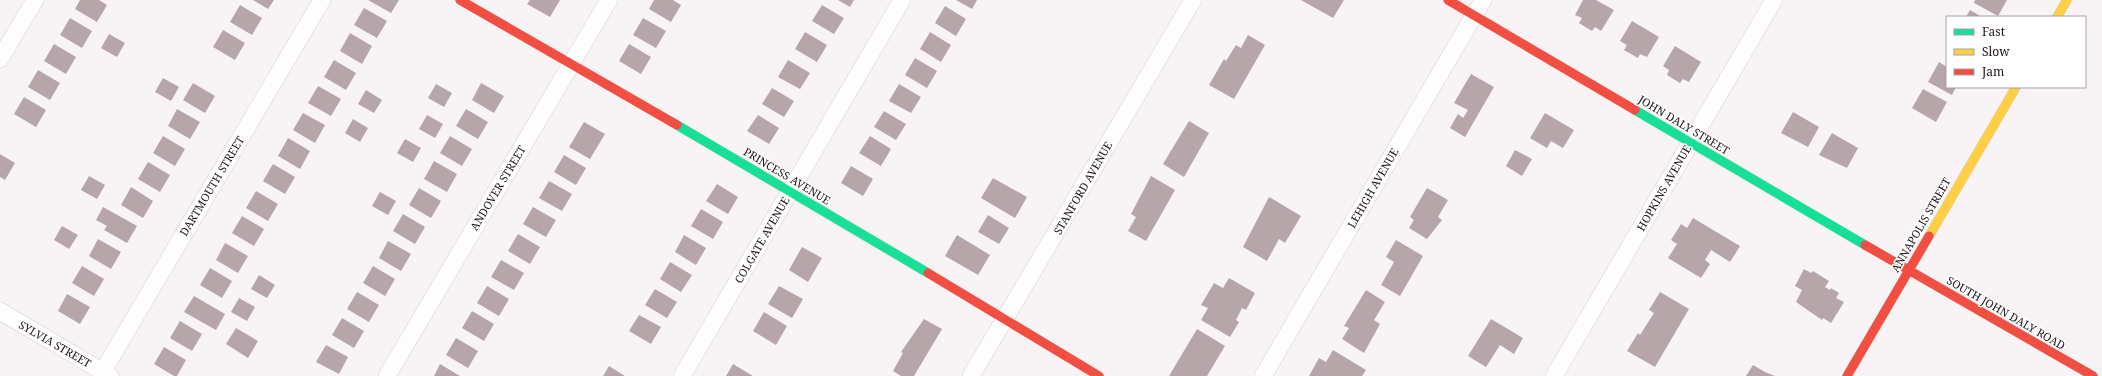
<svg xmlns="http://www.w3.org/2000/svg" width="2102" height="376" viewBox="0 0 2102 376" font-family="'Noto Serif',serif">
  <rect width="100%" height="100%" fill="#f8f4f5"/>
  <path fill="#b6a6aa" d="M80,0H99L107,5L97,22L75,9Z
    M253,0H274L268,9Z
    M368,0H399L391,13Z
    M530,0H560L550,17L527,4Z
    M654,0H673L681,5L671,22L649,9Z
    M838,0H854L850,7Z
    M956,0H977L972,9Z
    M1301,0H1344L1333,18Z
    M1583,0H1596L1614,10L1601,31L1595,27L1592,31L1579,23L1582,18L1575,15Z
    M1975,0H2007L1998,16L1974,3Z
    M240,5L262,18L252,35L230,22Z
    M822,5L844,18L834,34L812,21Z
    M945,6L966,19L956,36L935,23Z
    M364,8L387,21L377,38L354,25Z
    M1970,10L1982,17H1966Z
    M70,18L92,31L82,48L60,35Z
    M643,18L666,31L656,48L633,35Z
    M1632,21L1659,37L1647,57L1640,54L1638,58L1624,50L1627,45L1620,41Z
    M223,30L245,43L235,60L213,47Z
    M805,32L827,45L817,62L795,49Z
    M930,32L951,45L941,62L920,49Z
    M350,33L372,46L362,64L340,51Z
    M109,34L125,43L117,57L101,48Z
    M1248,35L1265,45L1234,99L1209,85L1224,59L1226,61L1236,45L1241,48Z
    M54,44L76,57L66,74L44,61Z
    M629,44L651,57L641,74L619,61Z
    M1675,46L1701,62L1689,82L1683,79L1680,83L1667,75L1669,70L1663,66Z
    M915,58L937,71L927,88L905,75Z
    M334,60L356,73L346,90L324,77Z
    M788,60L810,73L800,89L778,77Z
    M1939,62L1947,67V87H1956L1952,95L1928,82Z
    M38,70L60,83L50,100L28,87Z
    M1471,74L1494,87L1465,137L1450,128L1458,114L1463,118L1468,110L1454,103Z
    M163,78L179,87L171,101L155,92Z
    M193,83L215,96L205,113L183,100Z
    M481,83L504,96L494,113L472,100Z
    M436,84L452,93L444,107L428,98Z
    M899,84L921,97L911,113L889,101Z
    M318,86L341,99L331,116L308,103Z
    M772,88L794,101L784,117L762,104Z
    M1923,89L1947,102L1936,122L1912,108Z
    M366,90L382,100L374,113L358,104Z
    M24,97L46,110L36,127L14,114Z
    M177,109L200,122L190,139L168,126Z
    M466,109L488,122L478,139L456,126Z
    M884,111L906,124L896,140L874,127Z
    M1793,112L1819,127L1808,147L1781,133Z
    M303,113L325,125L315,143L293,130Z
    M1545,113L1574,130L1563,148L1551,141L1547,148L1530,138Z
    M427,115L443,124L435,138L419,129Z
    M758,115L779,128L769,144L747,131Z
    M353,119L368,128L360,142L345,133Z
    M1189,121L1209,133L1184,177L1163,164Z
    M584,122L605,134L590,159L569,147Z
    M1832,133L1858,148L1847,168L1819,155Z
    M163,136L185,149L175,166L153,153Z
    M450,136L472,149L462,166L440,153Z
    M870,136L891,149L881,166L859,153Z
    M288,138L310,151L300,169L278,156Z
    M405,139L421,148L413,162L397,153Z
    M1515,150L1532,159L1522,176L1506,166Z
    M0,154L15,163L5,180L0,177Z
    M564,155L586,168L576,185L554,172Z
    M434,161L457,174L447,192L424,179Z
    M148,162L170,175L160,192L138,179Z
    M273,164L295,177L285,194L263,181Z
    M851,166L873,179L863,196L841,183Z
    M89,176L105,185L97,199L81,190Z
    M1151,176L1175,190L1146,241L1128,231L1136,217L1131,214Z
    M993,178L1027,197L1015,218L981,198Z
    M549,181L572,194L562,211L539,198Z
    M717,184L738,197L728,214L706,201Z
    M131,187L153,201L143,218L121,205Z
    M419,188L441,201L431,218L409,205Z
    M1427,188L1448,200L1438,217L1442,220L1427,239L1409,228L1414,220L1410,217Z
    M256,191L278,204L268,221L246,208Z
    M380,192L396,201L388,215L372,206Z
    M1269,197L1301,216L1285,243L1279,239L1267,261L1243,247Z
    M103,207L137,226L127,243L104,230L107,226L96,220Z
    M533,207L556,220L546,237L523,224Z
    M701,209L723,222L713,239L691,226Z
    M403,214L425,227L415,244L393,231Z
    M988,215L1009,228L999,244L978,232Z
    M242,216L264,229L254,246L232,233Z
    M1693,218L1740,246L1730,262L1711,250L1705,260L1710,264L1701,278L1668,258L1677,244L1671,240L1681,224L1687,228Z
    M62,226L78,235L69,249L54,240Z
    M518,234L540,247L530,264L508,251Z
    M684,235L706,248L696,265L675,252Z
    M957,235L990,255L978,275L945,256Z
    M98,239L121,252L111,269L89,256Z
    M1396,240L1423,256L1400,296L1381,285L1394,262L1386,257Z
    M388,241L411,254L401,271L379,258Z
    M225,243L248,256L238,273L216,260Z
    M802,247L822,258L808,282L789,270Z
    M501,260L524,273L514,290L491,277Z
    M670,262L692,275L681,292L660,279Z
    M82,266L104,279L94,296L72,283Z
    M373,266L395,279L385,296L363,283Z
    M210,268L232,281L222,298L200,285Z
    M1804,269L1811,273L1813,271L1829,281L1825,287L1830,290L1831,288L1839,293L1836,298L1844,302L1831,323L1823,318L1822,320L1796,302L1802,290L1795,286Z
    M259,275L275,285L267,298L251,289Z
    M1229,278L1255,293L1246,310L1242,308L1236,320L1239,322L1230,337L1201,320L1208,308L1201,305L1214,283L1223,288Z
    M487,286L509,299L499,316L477,303Z
    M779,286L803,299L792,318L768,304Z
    M655,289L677,302L667,318L645,305Z
    M1366,290L1385,302L1374,320L1380,324L1364,353L1342,339L1349,328L1344,326Z
    M357,292L379,305L369,322L347,309Z
    M1660,292L1689,309L1655,367L1627,351L1638,333L1640,335L1654,313L1649,310Z
    M67,294L90,307L80,324L58,311Z
    M194,296L225,314L216,330L184,312Z
    M239,298L255,307L247,321L231,312Z
    M472,311L494,324L484,341L462,328Z
    M764,312L787,326L776,345L753,331Z
    M639,315L661,327L651,344L629,331Z
    M342,318L364,331L354,348L332,335Z
    M924,319L942,329L914,376H901L893,371L903,353L901,352Z
    M1491,319L1523,338L1514,354L1500,345L1486,367L1468,356Z
    M180,321L202,334L192,351L170,338Z
    M236,328L258,341L248,358L226,344Z
    M1197,329L1225,346L1207,376H1169Z
    M456,338L478,351L468,368L446,355Z
    M326,345L348,357L339,374L316,362Z
    M164,347L186,360L177,376H174L154,364Z
    M1333,350L1366,370L1362,376H1309L1319,358L1326,362Z
    M440,364L460,376H434Z
    M733,364L753,376H726Z
    M1753,365L1765,372L1775,376H1746Z
    M609,366L625,376H603Z"/>
  <g fill="none" stroke-linecap="round" stroke-linejoin="round">
    <defs>
      <path id="street" d="M0,59L35,0
        M0,311L110,376
        M103,371L322,0
        M387,376L609,0
        M682,376L902,0
        M971,376L1193,0
        M1263,376L1483,0
        M1554,376L1774,0"/>
      <path id="fast" d="M1635,110L1865,245
        M677,125L928,273"/>
      <path id="slow" d="M2057,17L2067,0
        M1929,236L2016,87"/>
      <path id="jam" d="M460,0L677,125
        M1448,0L1635,110
        M1865,245L2093,376
        M928,273L1099,376
        M1847,376L1929,236"/>
    </defs>
    <use href="#street" stroke="#d8cfd1" stroke-width="18"/>
    <use href="#fast" stroke="#d8cfd1" stroke-width="10"/>
    <use href="#slow" stroke="#d8cfd1" stroke-width="10"/>
    <use href="#jam" stroke="#d8cfd1" stroke-width="10"/>
    <use href="#street" stroke="#fefdfe" stroke-width="17"/>
    <use href="#fast" stroke="#16e098" stroke-width="9"/>
    <use href="#slow" stroke="#ffcf43" stroke-width="9"/>
    <use href="#jam" stroke="#f24e42" stroke-width="9"/>
  </g>
  <g text-anchor="middle" stroke-width="3" stroke-linejoin="round" paint-order="stroke">
    <g font-size="11" fill="#1e1214" stroke="#fff">
      <text transform="translate(1684 125) rotate(31)" y="4">JOHN DALY STREET</text>
      <text transform="translate(787 176) rotate(31)" y="4">PRINCESS AVENUE</text>
      <text transform="translate(212 186) rotate(-59)" y="4">DARTMOUTH STREET</text>
      <text transform="translate(498 188) rotate(-59)" y="4">ANDOVER STREET</text>
      <text transform="translate(1083 188) rotate(-60)" y="4">STANFORD AVENUE</text>
      <text transform="translate(1373 188) rotate(-60)" y="4">LEHIGH AVENUE</text>
      <text transform="translate(1664 188) rotate(-60)" y="4">HOPKINS AVENUE</text>
      <text transform="translate(1921 225) rotate(-60)" y="4">ANNAPOLIS STREET</text>
      <text transform="translate(762 240) rotate(-60)" y="4">COLGATE AVENUE</text>
      <text transform="translate(2006 313) rotate(30)" y="4">SOUTH JOHN DALY ROAD</text>
      <text transform="translate(55 344) rotate(30)" y="4">SYLVIA STREET</text>
    </g>
  </g>
  <rect x="1946" y="16" width="140" height="72" fill="#ffffff" stroke="#a5a0a1"/>
  <rect x="1954" y="29" width="20" height="6" fill="#16e098" stroke="#a5a0a1"/>
  <text x="1982" y="36" font-size="12" fill="#1e1214">Fast</text>
  <rect x="1954" y="49" width="20" height="6" fill="#ffcf43" stroke="#a5a0a1"/>
  <text x="1982" y="56" font-size="12" fill="#1e1214">Slow</text>
  <rect x="1954" y="69" width="20" height="6" fill="#f24e42" stroke="#a5a0a1"/>
  <text x="1982" y="76" font-size="12" fill="#1e1214">Jam</text>
</svg>
